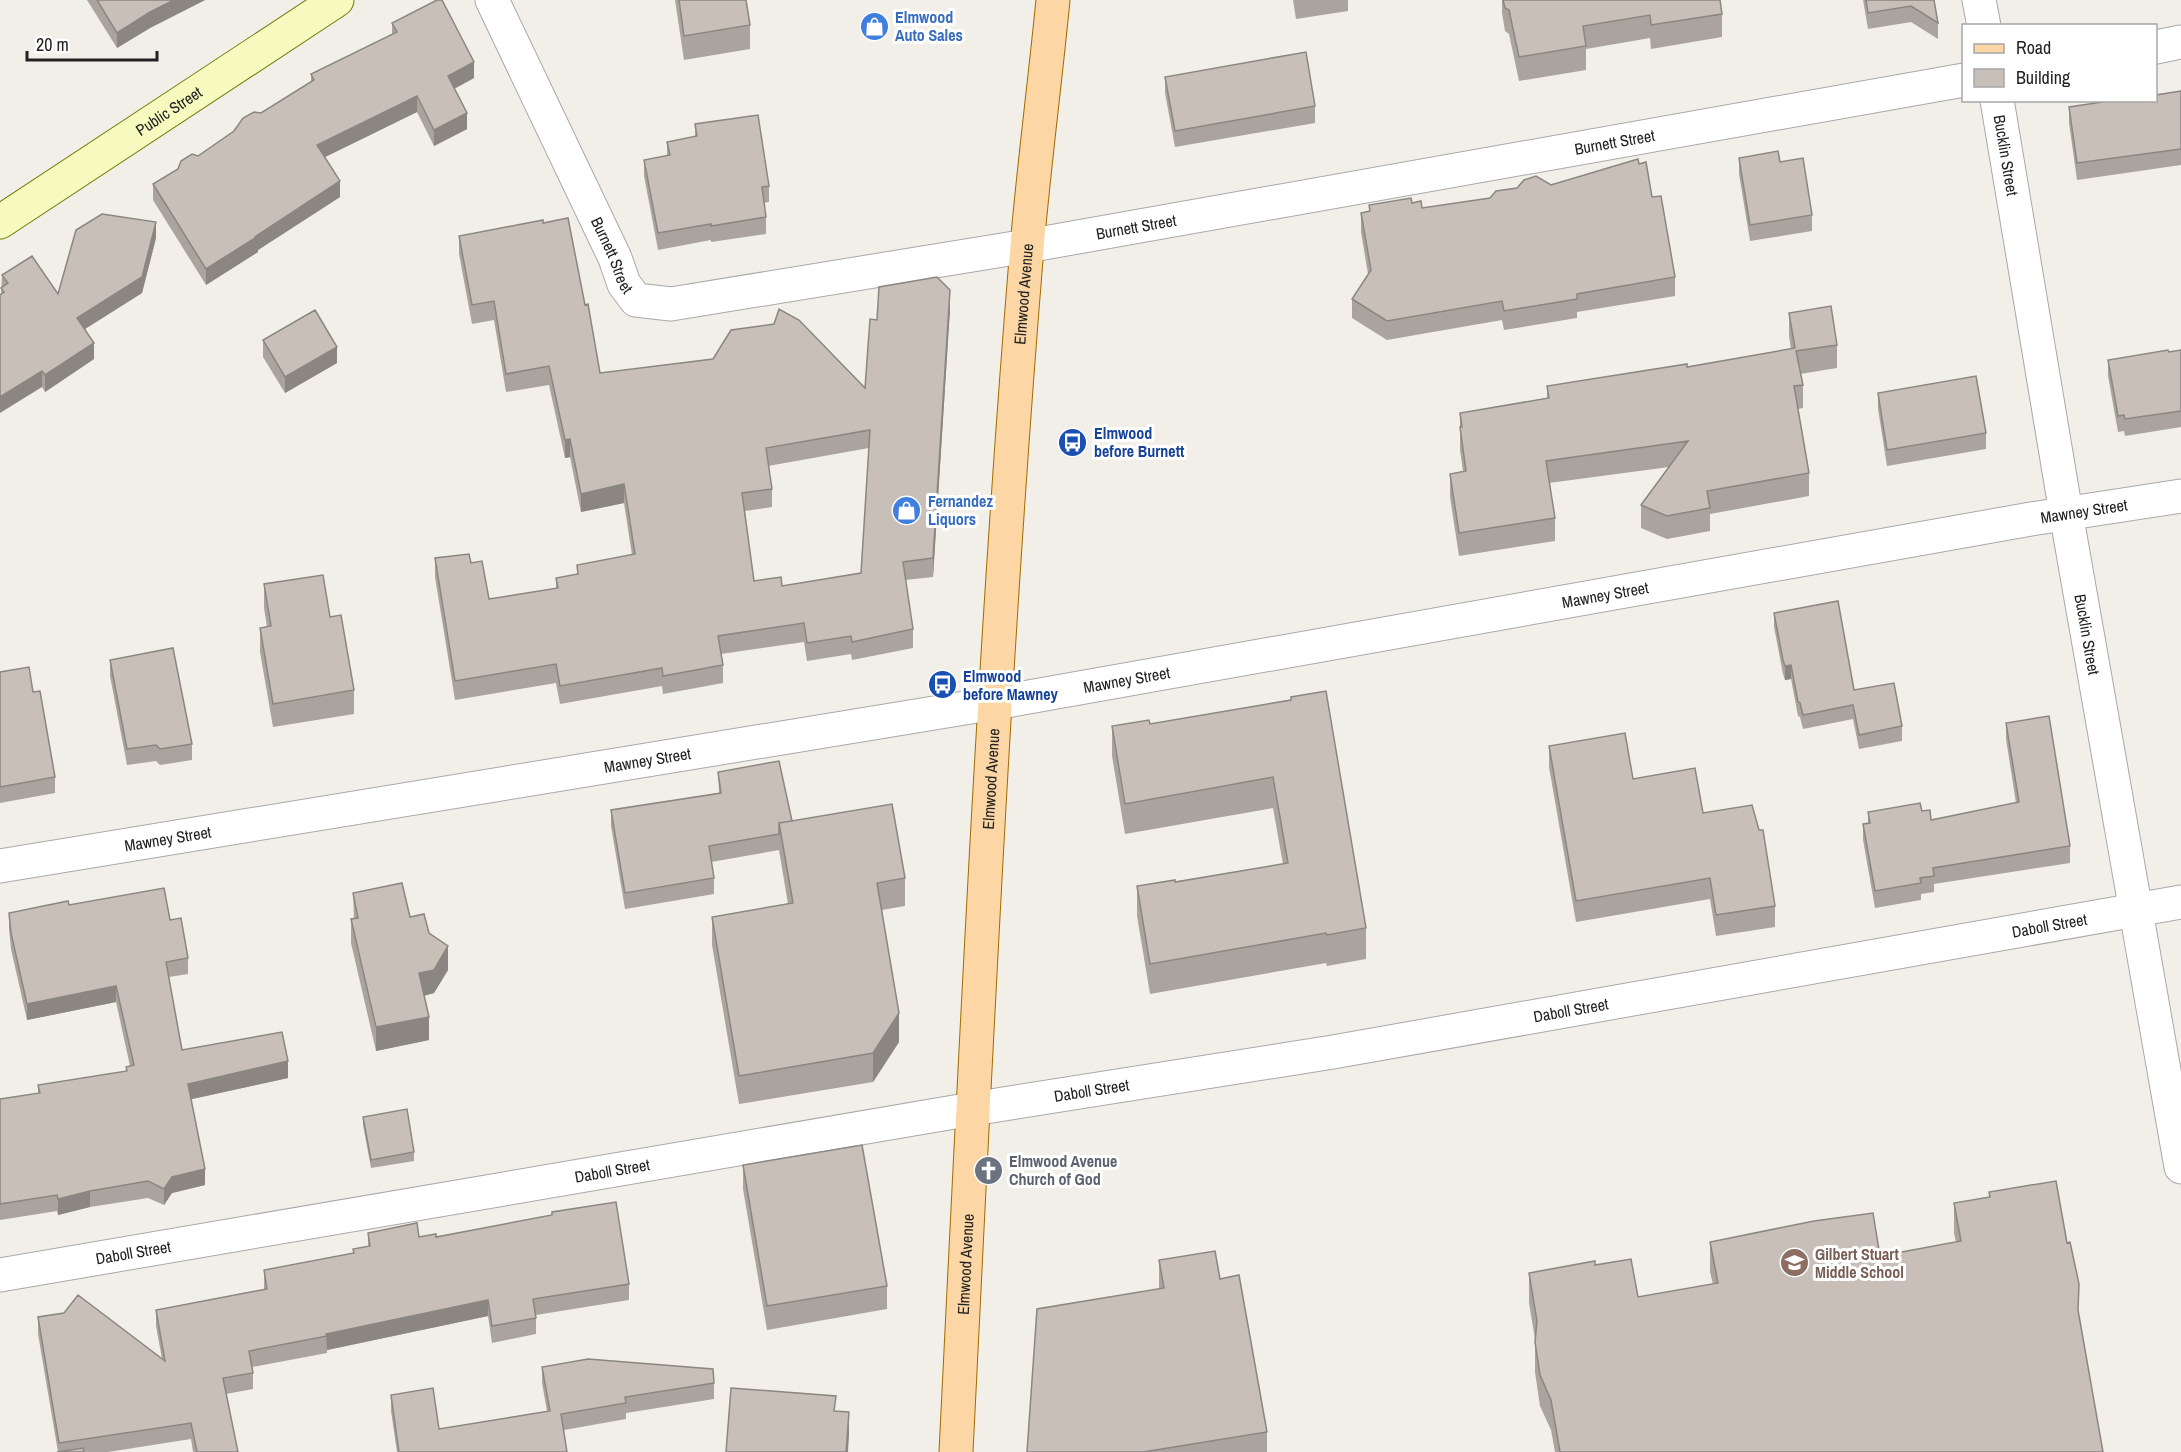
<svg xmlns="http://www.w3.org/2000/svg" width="2181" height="1452" viewBox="0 0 2181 1452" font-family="'Archivo Narrow',sans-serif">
  <rect width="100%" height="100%" fill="#f2efe9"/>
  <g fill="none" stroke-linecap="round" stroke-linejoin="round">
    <defs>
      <g id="minor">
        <path id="s1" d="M492,0L615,258L624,284L636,300L671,304L1027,246L1964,80"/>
        <path d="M2156,47L2181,42"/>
        <path id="s2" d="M0,866L995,703L2031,519L2181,496"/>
        <path id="s3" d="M0,1275L972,1109L1333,1052L2181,902"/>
      </g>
      <g id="tertiary">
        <path d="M1979,0L1984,26"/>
        <path id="s4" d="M1997,100L2066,513L2181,1167"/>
      </g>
      <g id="secondary">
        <path id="s5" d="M0,222L337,0"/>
      </g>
      <g id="primary">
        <path id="s6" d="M956,1452C976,1050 994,648 1027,247C1034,165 1045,82 1053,0"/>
      </g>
    </defs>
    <use href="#minor" stroke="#a9a9a9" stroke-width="35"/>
    <use href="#tertiary" stroke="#a9a9a9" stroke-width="35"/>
    <use href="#secondary" stroke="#707d05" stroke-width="35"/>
    <use href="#primary" stroke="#a06b00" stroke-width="35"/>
    <use href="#minor" stroke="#fff" stroke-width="33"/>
    <use href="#tertiary" stroke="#fff" stroke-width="33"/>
    <use href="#secondary" stroke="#f7fabf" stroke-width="33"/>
    <use href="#primary" stroke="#fcd6a4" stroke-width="33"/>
  </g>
  <path fill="#aba49e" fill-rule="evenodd" d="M87,0H205L150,28L117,48Z
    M675,0H746L750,25V49L684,60Z
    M1293,0H1348V11L1296,19Z
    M1502,0H1720L1722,14V37L1651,49L1650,38L1586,49V70L1519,81L1509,34L1505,31L1502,13Z
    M1863,0H1934L1938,23V39L1911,22L1868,29Z
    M392,23L474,78L454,89L467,129L434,146L417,112L325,157L340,197L258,250V252L206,285L153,200V184L178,169L261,113L311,82V74L392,35Z
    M1165,77L1315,106V123L1175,147L1165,93Z
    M2181,91V165L2077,180L2069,123V107Z
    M695,124L769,186V202L764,203L766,217V234L711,242V240L658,250L644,176V160L667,156V142L695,137Z
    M1739,158L1780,162L1812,215V231L1750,241L1739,174Z
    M1639,164L1652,197L1675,277V296L1577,312V318L1504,330L1502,320L1387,340L1352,318V299L1368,274L1361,232V213L1369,211V205L1412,203L1422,208L1490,198Z
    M543,223L585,305L600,373L865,388L877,320L950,309L933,577L905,580L913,629V648L852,660L851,654L807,661L804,642L721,654L723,665V683L663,694L662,686L560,704L556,683L455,700L435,577V558L471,563L489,599L556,588V578L577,574V565L632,555L624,503L581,512L570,457L565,458L549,385L506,392L494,320L472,324L459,254V236ZM869,448L861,573L782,586L754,581L745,511L772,507V489L768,466Z
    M156,238L142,293L85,329L94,359L45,392L42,387L1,294L2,275L58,294Z
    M1789,313L1837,345V368L1800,374L1803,385V408L1798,409L1809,473V496L1710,514V531L1667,539L1641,528V505L1669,467L1549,483L1555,518V541L1459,556L1450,497V474L1463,471L1460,450V413L1547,398V386L1687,367L1791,349L1789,336Z
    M263,340L337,363L285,393L263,357Z
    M2181,350V427L2125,436L2124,431L2118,432L2108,376V360Z
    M1878,393L1986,433V449L1887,466L1878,409Z
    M264,584L330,617L354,690V714L273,727L260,652V628L267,627L264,608Z
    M1774,613L1854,690L1902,726V741L1859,749L1853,719L1803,729L1800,717L1798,716L1791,679L1785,680L1783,674L1774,627Z
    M110,660L192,744V760L160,765L156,761L127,765L110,676Z
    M0,672L33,692L55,777V793L0,803Z
    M1291,700L1366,928V959L1327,966L1326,963L1150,994L1137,916V886L1175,882L1283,864L1273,808L1125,834L1112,756V726L1150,724Z
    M2006,723L2070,846V863L1934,884V892L1921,894V900L1875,908L1863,840V824L1868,823V812L1922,811L1931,820L2016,803L2006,739Z
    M1549,746L1633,779L1703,813L1775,906V927L1716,936L1710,899L1576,922L1549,767Z
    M718,772L792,821L905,878V906L882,910L899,1042L873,1082L739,1104L712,945V917L788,904L779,850L711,862L714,878V894L625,909L611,826V810L719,793Z
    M353,893L410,917L429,933L448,970L434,993L424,996L429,1040L376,1051L351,943V919H354Z
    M69,905L170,920L188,958V974L169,977L182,1050L288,1078L191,1099L205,1185L172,1193L164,1205L148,1198L90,1207L58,1215L57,1211L0,1220V1099L38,1094V1085L126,1071V1067L130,1066L116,1002L27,1020L11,949L9,929V913Z
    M363,1117L414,1152V1161L371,1168L363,1125Z
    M743,1165L887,1286V1309L767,1330L743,1189Z
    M1989,1192L2079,1316L2103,1452H1555L1551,1430L1540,1406L1535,1372V1339L1529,1303V1273L1595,1265L1638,1297L1713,1284L1710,1272V1242L1880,1256L1956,1242L1954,1233V1203L1989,1197Z
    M552,1212L629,1284V1300L536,1315V1334L492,1343L488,1316L327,1350V1353L252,1367L253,1373V1389L226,1394L238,1452H193L191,1439L108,1452H57H58L38,1334V1317L162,1359L156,1326V1310L264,1289V1270L353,1253V1249L368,1246V1233L419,1237H436L552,1215Z
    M1159,1260L1267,1432V1452H1027L1159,1289Z
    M542,1367L714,1383V1399L626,1413V1419L564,1430L567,1452H397L391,1411V1395L439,1429L547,1411L542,1383Z"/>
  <path fill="#8b8681" d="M174,0H205L150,28L117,48V33L150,12Z
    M474,62V78L448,92V76Z
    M417,96V112L317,161V145Z
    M467,113V129L434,146V130Z
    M340,181V197L258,250V252L206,285V269Z
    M156,222V238L142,293L77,334V318Z
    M950,290V309L933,577V558Z
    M94,343V359L45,392V375Z
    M337,347V363L285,393V377Z
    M42,371V387L0,413V397Z
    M570,439V457L565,458V440Z
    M624,484V503L581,512V494Z
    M1791,665V679L1785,680V666Z
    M448,946V970L434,993L419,997V973Z
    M116,986V1002L27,1020V1004Z
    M899,1013V1042L873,1082V1053Z
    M429,1017V1040L376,1051V1027Z
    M288,1061V1078L188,1100V1084Z
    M205,1169V1185L172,1193L164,1205V1189L172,1177Z
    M90,1191V1207L58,1215V1199Z
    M488,1300V1316L327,1350L326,1334Z
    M849,1412V1435L848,1452H846Z"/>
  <path fill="#c7bfb8" stroke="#8b8681" stroke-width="1.5" fill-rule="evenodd" d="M97,0H174L150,12L117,33Z
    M437,0H442L474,62L448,76L467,113L434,130L417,96L317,145L340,181L256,236H258L206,269L153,184L178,169L181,161L192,154L198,156L234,131L243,118L254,112L261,113L314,80L311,74L397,32L392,23Z
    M679,0H746L750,25L684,36Z
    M1503,0H1720L1722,14L1651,25L1650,15L1583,26L1586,46L1519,57L1509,10L1505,8Z
    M1866,0H1934L1938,23L1911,6L1868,13Z
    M1306,52L1315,106L1175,131L1165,77Z
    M2181,91V149L2077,163L2069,107L2116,100H2156V95Z
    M758,115L769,186L762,187L766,217L711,226V224L658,233L644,160L670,155L667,142L697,136L695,124Z
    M1778,151L1780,162L1803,158L1812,215L1750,225L1739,158Z
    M1638,159L1639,164L1646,162L1652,197L1661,196L1675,277L1577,294V299L1504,311L1502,301L1387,321L1352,299L1371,270L1361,213L1370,211L1369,205L1411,198L1412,203L1421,201L1422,208L1490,198L1496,191L1517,188L1524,180L1536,176L1551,185Z
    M102,214L156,222L142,277L77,318L94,343L45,375L42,371L0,397V295L4,292L1,288L8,283L2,275L32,256L58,294L76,230Z
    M568,218L585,305L588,304L600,373L713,359L731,330L774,324L779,309L799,320L865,388L870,319L877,320L879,287L937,277L950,290L933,558L903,562L913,629L852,642L851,636L807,643L804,623L718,636L723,665L663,676L662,668L560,686L556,664L455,681L435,558L469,554L471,563L482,561L489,599L558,588L556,578L578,574L577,565L635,554L624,484L581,494L570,439L565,440L549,366L506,374L494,301L472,305L459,236L543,220V223ZM870,430L861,573L782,586L781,577L754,581L742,493L772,489L766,448Z
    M1831,306L1837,345L1796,351L1803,385L1794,386L1809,473L1707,491L1710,508L1667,516L1641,505L1688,441L1546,461L1555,518L1459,533L1450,474L1466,471L1460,427H1462L1460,413L1549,398L1547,386L1687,364V367L1795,348L1789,313Z
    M315,310L337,347L285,377L263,340Z
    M2168,350L2169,352L2181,350V411L2125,419L2124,415L2118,416L2108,360Z
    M1976,376L1986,433L1887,450L1878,393Z
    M323,575L330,617L341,615L354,690L273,704L260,628L271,626L264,584Z
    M1838,601L1854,690L1894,683L1902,726L1859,735L1853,705L1803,715L1800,703L1798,702L1791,665L1785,666L1783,660L1774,613Z
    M173,648L192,744L160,749L156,745L127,749L110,660Z
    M29,667L33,692L40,691L55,777L0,787V672Z
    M1326,691L1366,928L1327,935L1326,933L1150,964L1137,886L1175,880V882L1288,863L1273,777L1125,804L1112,726L1149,720L1150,724L1291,700V697Z
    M2049,716L2070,846L1933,868L1934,876L1920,878L1921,883L1875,891L1863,824L1870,823L1868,812L1920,803L1922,811L1930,810L1931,820L2019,802L2006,723Z
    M1625,733L1633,779L1695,768L1703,813L1752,805L1759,830H1763L1775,906L1716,915L1710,878L1576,901L1549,746Z
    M779,761L792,821L779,823V834L709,846L714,878L625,893L611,810L721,793L718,772Z
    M892,804L905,878L877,883L899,1013L873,1053L739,1076L712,917L793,903L779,823Z
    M402,883L410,917L424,914L429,933L448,946L434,970L419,973L429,1017L376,1027L351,919L358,918L353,893Z
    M164,888L170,920L181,918L188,958L166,962L182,1050L282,1032L288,1061L188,1084L205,1169L172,1177L164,1189L148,1181L90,1191L58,1199L57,1195L0,1204V1099L40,1093L38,1085L127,1071L126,1067L134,1065L116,986L27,1004L11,933L9,913L68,901L69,905Z
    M407,1109L414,1152L371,1160L363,1117Z
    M862,1145L887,1286L767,1306L743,1165Z
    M2056,1181L2067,1243L2070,1242L2079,1284L2078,1310L2103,1452H1560L1551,1400L1540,1375L1535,1342L1537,1321L1529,1273L1595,1261V1265L1631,1259L1638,1297L1718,1283L1710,1242L1814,1221L1873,1213L1880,1256L1961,1241L1954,1203L1990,1197L1989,1192Z
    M616,1202L629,1284L533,1299L536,1318L492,1326L488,1300L326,1334L327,1336L249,1351L253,1373L223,1378L238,1452H197L191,1423L59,1443L38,1317L64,1313L78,1295L165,1361L156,1310L267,1289L264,1270L354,1253L353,1249L370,1246L368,1233L417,1223L419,1237L436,1234V1237L552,1215V1212Z
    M1215,1251L1220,1279L1239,1275L1267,1432L1143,1452H1027L1037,1309L1164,1288L1159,1260Z
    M588,1359L713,1369L714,1383L625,1397L626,1403L561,1414L567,1452H399L391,1395L433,1388L439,1429L550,1411L542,1367Z
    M731,1388L836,1396L834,1411L849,1412L846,1452H726Z
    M83,1448L84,1452H57Z"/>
  <defs>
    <symbol id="shop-disc" viewBox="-11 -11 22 22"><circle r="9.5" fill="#3f7fe0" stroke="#fff"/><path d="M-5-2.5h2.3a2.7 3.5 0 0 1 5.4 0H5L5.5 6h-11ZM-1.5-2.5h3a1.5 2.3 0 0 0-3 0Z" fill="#fff"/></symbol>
    <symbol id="bus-disc" viewBox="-11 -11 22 22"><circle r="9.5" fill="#1a4fb4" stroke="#fff"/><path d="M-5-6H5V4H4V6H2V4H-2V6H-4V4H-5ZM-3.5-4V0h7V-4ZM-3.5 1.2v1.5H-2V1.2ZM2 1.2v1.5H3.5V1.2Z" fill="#fff"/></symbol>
    <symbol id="church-disc" viewBox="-11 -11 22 22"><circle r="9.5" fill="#6b7280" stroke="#fff"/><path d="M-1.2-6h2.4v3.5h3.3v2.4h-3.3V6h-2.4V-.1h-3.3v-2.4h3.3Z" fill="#fff"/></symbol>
    <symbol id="school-disc" viewBox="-11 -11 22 22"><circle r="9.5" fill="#8d6e63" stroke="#fff"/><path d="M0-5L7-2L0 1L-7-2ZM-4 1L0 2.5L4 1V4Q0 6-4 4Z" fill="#fff"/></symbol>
  </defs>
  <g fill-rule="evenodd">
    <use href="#shop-disc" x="858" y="10" width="33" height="33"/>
    <use href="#bus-disc" x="1056" y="426" width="33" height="33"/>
    <use href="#shop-disc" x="890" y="494" width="33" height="33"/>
    <use href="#bus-disc" x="926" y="668" width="33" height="33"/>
    <use href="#church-disc" x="972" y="1154" width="33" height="33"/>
    <use href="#school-disc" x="1778" y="1246" width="33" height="33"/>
  </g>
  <g text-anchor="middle" stroke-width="6" stroke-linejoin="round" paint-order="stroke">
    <g font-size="16" font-weight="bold" fill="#366cbe" stroke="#fff" text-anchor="start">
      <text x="895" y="23">Elmwood<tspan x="895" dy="18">Auto Sales</tspan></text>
      <text x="928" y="507">Fernandez<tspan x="928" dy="18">Liquors</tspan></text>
    </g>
    <g font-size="16" fill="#222" stroke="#fff">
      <text dy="6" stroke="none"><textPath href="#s5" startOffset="202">Public Street</textPath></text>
      <text dy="6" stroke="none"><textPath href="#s1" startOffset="1326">Burnett Street</textPath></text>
      <text dy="6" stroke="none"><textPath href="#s4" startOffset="56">Bucklin Street</textPath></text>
      <text dy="6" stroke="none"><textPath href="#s1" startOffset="840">Burnett Street</textPath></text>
      <text dy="6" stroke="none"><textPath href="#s1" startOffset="282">Burnett Street</textPath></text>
      <text dy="6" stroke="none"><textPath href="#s6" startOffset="1160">Elmwood Avenue</textPath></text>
      <text dy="6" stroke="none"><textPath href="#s2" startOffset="2114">Mawney Street</textPath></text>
      <text dy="6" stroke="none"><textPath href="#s2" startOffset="1628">Mawney Street</textPath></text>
      <text dy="6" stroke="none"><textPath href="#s4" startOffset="542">Bucklin Street</textPath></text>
      <text dy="6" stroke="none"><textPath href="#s2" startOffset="1142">Mawney Street</textPath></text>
      <text dy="6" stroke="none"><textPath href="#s2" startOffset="656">Mawney Street</textPath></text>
      <text dy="6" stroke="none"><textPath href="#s6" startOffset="674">Elmwood Avenue</textPath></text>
      <text dy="6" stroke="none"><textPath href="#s2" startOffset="170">Mawney Street</textPath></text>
      <text dy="6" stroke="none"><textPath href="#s3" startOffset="2079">Daboll Street</textPath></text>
      <text dy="6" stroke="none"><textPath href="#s3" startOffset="1593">Daboll Street</textPath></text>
      <text dy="6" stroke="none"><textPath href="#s3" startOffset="1107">Daboll Street</textPath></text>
      <text dy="6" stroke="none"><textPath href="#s3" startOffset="621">Daboll Street</textPath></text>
      <text dy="6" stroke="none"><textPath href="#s3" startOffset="135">Daboll Street</textPath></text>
      <text dy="6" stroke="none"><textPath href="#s6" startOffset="188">Elmwood Avenue</textPath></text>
    </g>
    <g font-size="16" font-weight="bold" fill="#164399" stroke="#fff" text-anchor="start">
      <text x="1094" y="439">Elmwood<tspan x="1094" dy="18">before Burnett</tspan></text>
      <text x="963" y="682">Elmwood<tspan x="963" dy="18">before Mawney</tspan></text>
    </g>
    <g font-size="16" font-weight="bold" fill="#5b616d" stroke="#fff" text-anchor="start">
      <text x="1009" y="1167">Elmwood Avenue<tspan x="1009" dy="18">Church of God</tspan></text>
    </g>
    <g font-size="16" font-weight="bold" fill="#785e54" stroke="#fff" text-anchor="start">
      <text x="1815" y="1260">Gilbert Stuart<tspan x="1815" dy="18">Middle School</tspan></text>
    </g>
  </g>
  <rect x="1962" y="24" width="195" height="78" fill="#ffffff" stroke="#a7a7a7" stroke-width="1.5"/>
  <rect x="1974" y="44" width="30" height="9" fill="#fcd6a4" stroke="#a7a7a7" stroke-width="1.5"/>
  <text x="2016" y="54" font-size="18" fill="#222222">Road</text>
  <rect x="1974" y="69" width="30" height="18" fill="#c7bfb8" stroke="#a7a7a7" stroke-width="1.5"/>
  <text x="2016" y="84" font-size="18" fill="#222222">Building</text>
  <path d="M27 51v9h130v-9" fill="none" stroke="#222222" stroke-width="3"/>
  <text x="36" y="51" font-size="18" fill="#222222" stroke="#ffffff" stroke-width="4.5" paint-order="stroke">20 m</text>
</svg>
